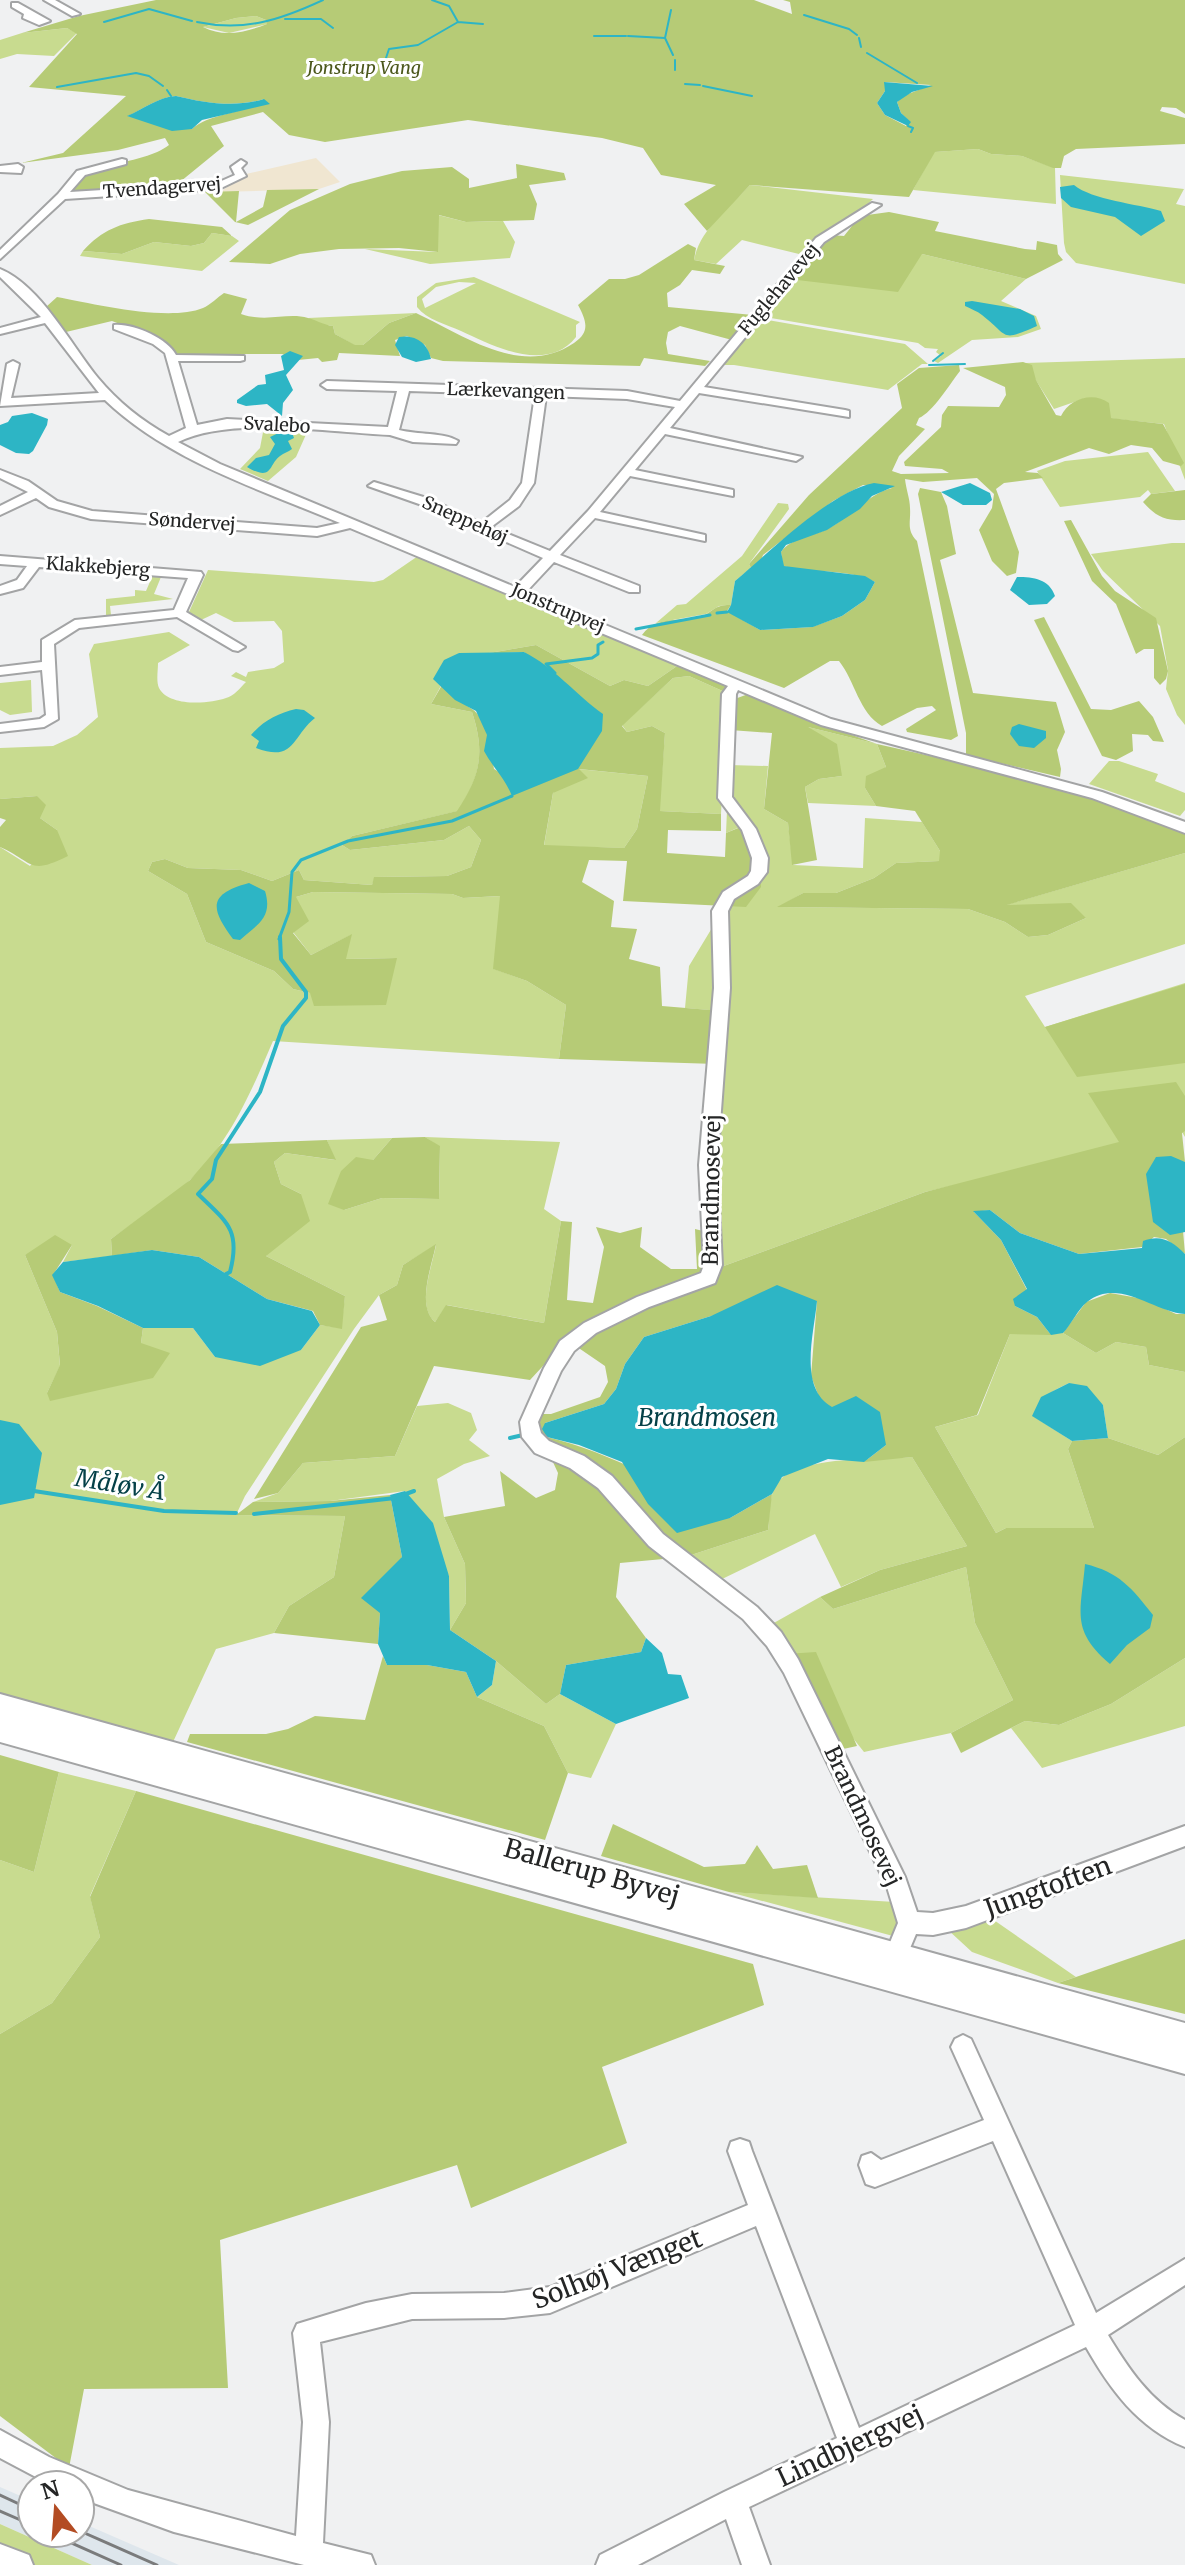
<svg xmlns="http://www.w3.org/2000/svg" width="1185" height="2565" viewBox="0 0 1185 2565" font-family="Merriweather,serif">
  <rect width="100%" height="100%" fill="#f0f1f2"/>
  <path fill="#dee6ec" d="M0,2487L32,2501V2533H80V2522L179,2565H92L0,2524Z"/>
  <path fill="#f0e6d1" d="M316,158L340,182L319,189L220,192L246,174Z"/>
  <path fill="#c8db8f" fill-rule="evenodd" d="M256,16L266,20L268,24L229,33L203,27L236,18Z
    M67,28L77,33L54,56L17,54L0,59V40L22,33Z
    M978,149L991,154L1022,156L1055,168L1056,204L913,190L934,152Z
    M1060,175L1184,189L1176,204L1185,206V284L1076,263L1066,252L1064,243Z
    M750,185L873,199L860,211L837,223L799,254L742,240L716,264L694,260C700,229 729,208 750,185Z
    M438,215L466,222L503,221L515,242L510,258L430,264L365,249L437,252Z
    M212,233L232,236L239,241L202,271L80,256L83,251L122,254L154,242L191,246L204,243Z
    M922,254L1026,279L1001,301L1036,316L1041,329L1018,337L972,340L938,363L934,361L941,356L936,352L938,349L925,348L918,343L759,316L789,279Z
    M474,277L580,322L576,325V337C547,374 493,346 461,331C446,324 427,320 417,307V297L436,283ZM459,282L476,283L425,308L422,299L436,287Z
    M416,313L389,323L363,345H354L335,334L333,326L317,324L308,318Z
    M756,318L905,344L928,364H922L888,390L734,365H719Z
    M1185,358V480L1164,424L1097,417L1086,398L1054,409L1025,363Z
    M264,427L308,430L296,457L268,481L240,469L260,448Z
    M1148,452L1175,491L1151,494L1148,490L1140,497L1060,507L1037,471L1065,461Z
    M778,503L788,504L789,509L749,564L751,568L735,581L731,605L719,606L706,614L656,623L677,605L686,604L742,556Z
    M1172,543H1185V725L1177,715L1166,689L1168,670L1160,626L1103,571L1091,554Z
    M418,556L677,666L648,686L624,680L610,686L536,645L483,654L459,653L431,704L472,712C485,752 481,775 458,811L352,836L342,845L350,850L444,840L469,826L481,840L471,867L447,876L375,877L372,885L304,880L299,870L272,881L241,870L188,868L165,859L152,862L148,871L187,894L206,942L274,971L293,989L310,993L396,958L345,959L351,935L311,955L293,932L296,897L313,892L452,894L463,898L501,896L494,969L527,981L566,1005L559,1059L273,1041C252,1090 230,1142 191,1179C167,1202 137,1220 111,1239L112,1256L63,1262L72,1245L25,1255L57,1332L60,1366L47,1393L141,1343L143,1328H193L215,1357L301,1350L320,1325L341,1328L345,1296L266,1256L301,1194L281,1184L274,1162L285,1153L335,1160L327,1140L392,1138L373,1160L344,1210L382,1198L439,1199L440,1147L425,1137L560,1142L544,1209L561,1221L544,1323L447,1305L435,1322C416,1306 432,1267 436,1245L403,1265L397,1285L379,1295L354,1329L245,1496L236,1515L345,1516L334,1577L289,1606L274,1633L216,1649L173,1742L0,1693V847L30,866L57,830L40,818L37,796L0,799V748L53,746L77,735L98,717L89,654L94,644L169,632L190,645L158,663C158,671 156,681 159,688C169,707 209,704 226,698C234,696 240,688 246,682L231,676L236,672L246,677L248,672L274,668L284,662L282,631L274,621L234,622L216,613L201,620L189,612L208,570L374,582L383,580Z
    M152,577H161L154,594L173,599L110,606L111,615L106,616V599L135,596V590L146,591Z
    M689,676L727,693L721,814L659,811L665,733L652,726L627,732L622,725L673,678Z
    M31,680L32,712L10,715L0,710V683Z
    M804,726L877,744L886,767L865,788L876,806L808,803L805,787L819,779L842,776Z
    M1109,761H1119L1158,774L1155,781L1185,793V810L1180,816L1089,784Z
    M729,765L768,766L764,809L788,823L793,865L863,868L865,818L922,822L940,851V861L896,863L874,878L836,893H803L779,907L968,909L1005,922L1028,937L1048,935L1086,918L1002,906L1185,853V944L1025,996L1045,1027L1185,983V1137L1182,1132L925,1192L721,1267L715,1236L721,1011L685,1008L689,966L715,923L742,826L726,833Z
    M578,769L648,776L637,829L624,848L544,846L553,793Z
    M1063,1333L1096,1353L1116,1342L1146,1347L1149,1365L1185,1372V1437L1158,1455L1108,1438L1103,1405L1069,1383C1050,1392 1041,1397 1033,1416L1072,1441L1068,1449L1094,1528H1006L996,1533L935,1427L978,1415L1010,1334Z
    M448,1403L471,1413L477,1430L469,1440L490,1456L464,1464L437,1479L444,1517L465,1564L466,1603L450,1630L449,1576L405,1491L330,1501L253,1502L278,1493L303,1463L395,1456L417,1406Z
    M912,1457L967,1546L880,1570L841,1587L815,1534L720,1580L685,1557L768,1530C770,1514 768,1488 783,1477C809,1456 877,1460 912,1457Z
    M966,1567L975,1623L1013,1700L951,1733L864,1752L786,1654L772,1624L820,1597L833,1609Z
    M1185,1658V1726L1042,1768L1011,1728L1025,1721L1059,1725L1111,1704Z
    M496,1661L546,1704L560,1694L616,1724L591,1778L568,1773L544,1726L477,1697L492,1685Z
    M59,1772L136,1791L90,1896L100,1937L52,2003L0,2034V1860L34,1872Z
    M729,1892L895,1902L899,1922L893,1936Z
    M988,1916L1076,1977L1058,1983L972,1952L947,1929Z
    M0,2524L92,2565H0Z"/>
  <path fill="#b6cb76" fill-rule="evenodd" d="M156,0H754L792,14L790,2L783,0H1185V114L1176,108L1162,107L1160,111L1185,118V144L1076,149L1064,156L1061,168H1053L1022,156L991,154L978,149L935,152L909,197L750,185L707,231L684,204L716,185L661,175L643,148L602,138L468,120L325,142L289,135L263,112L211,126L224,146L175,186L73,192C89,158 140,167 169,145L165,138L118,150L21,163L63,153L126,96L29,87L77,34L67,28L22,33L79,16ZM256,16L266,20L267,24C246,32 224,38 203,27L236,18ZM885,82L931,85L903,96L897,102L901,113L908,120L906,126L885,115L877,103L885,91ZM176,96C205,103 234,108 264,99C239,116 212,112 192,129L128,116C143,109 159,97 176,96Z
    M516,164L564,173L566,180L529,185L537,204L534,220L466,222L439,215L438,252L399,248L339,249L300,254L270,264L229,262L290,210L350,184L402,171L452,167L469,179V188L517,178Z
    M319,189L248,225L235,222L205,192L239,191L236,222L263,207L267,190Z
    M889,212L939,222L935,231L1025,249L1036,250L1037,241L1057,245L1058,254L1063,260L1026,279L922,254L898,292L789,279L823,241L831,235L844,236L860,216Z
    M149,219L222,227L232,236L212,233L204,243L191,246L154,242L122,254L83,251C102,230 120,223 149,219Z
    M688,244L696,248L694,260L725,266L720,274L692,270L680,285L667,293L668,307L753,315L732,340L680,326L668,332L666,343L668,354L710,361L705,366L644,358L640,366L443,361L431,358L425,345L407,336L395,340L400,356L339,353L337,360L322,362L318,358L298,360L282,354H177L162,340L112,321L66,332L46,307L57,297C95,304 168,322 203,308C210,305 218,297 224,293L247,299L241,314C267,323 287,312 308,318C317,320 323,325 333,326L335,334L355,345H363L389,323L416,313C465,336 522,378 574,343C591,332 586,320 578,305L609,279H625L639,275Z
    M1023,362L1032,365L1036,380L1056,415L1061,416C1069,399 1093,391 1109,403L1111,418L1163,424L1184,463L1181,466L1163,461L1152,448L1131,445L1109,454L1089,448L1025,472L1038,473L1043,478L1004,483L996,489L1019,552L1016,573L1007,576L992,561L979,530L992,508L994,494L977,478L923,482L905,479C906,489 910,499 910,508C911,522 906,530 917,541L958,736L951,740L907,732L906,729L936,710L932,706L917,708L882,726C859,713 855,681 839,661H830L784,688L642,635C659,611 690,626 708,613C717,607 719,605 731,605L727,611L760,630L812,627L842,616L865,600L875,582C848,568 813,574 783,566L781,552C792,537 812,537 827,529C850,518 869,493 892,488L863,485L833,501L763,555L760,563L751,568L749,564L809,495L902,408L897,384L919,368L959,365L960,371C949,385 933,412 919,418L916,425L925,429L899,456L892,471L901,474L949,473L942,469L905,466L904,462L941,427L942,415L948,406L999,407L1006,395L1005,387L963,368Z
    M920,488L941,492L947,506L956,554L940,560L973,693L1056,702L1065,732L1057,750L1061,769L1060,777L966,755V733L918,494Z
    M1185,490V520C1166,521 1156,517 1143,502L1151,494Z
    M1071,520L1102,576L1115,591L1156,618L1168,671L1166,679L1160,685L1154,678V649H1144L1136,654L1116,604L1092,581L1064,521Z
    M1044,617L1091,709L1111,710L1139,701L1153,717L1164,742L1153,741L1148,735L1132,734L1133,751L1116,760L1102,756L1034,620Z
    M536,645L610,686L624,680L648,686L677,666L726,685L727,693L689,676L673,678L622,726L627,732L652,726L665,733L660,811L721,814V831L668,830L667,853L725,857L726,833L743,826L759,850L761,887L746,907L623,901L627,861L589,860L582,882L614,901L611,927L637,929L629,959L660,967L662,1006L722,1011L716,1064L559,1059L566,1005L527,981L493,969L500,896L463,898L452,894L313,892L296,897L309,921L293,933L311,955L352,934L346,959L397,958L386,1005L314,1006L310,993L293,989L274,971L206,942L187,894L148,871L152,862L165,859L188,868L241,870L272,881L299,870L304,880L372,885L374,877L447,876L471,867L481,840L469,826L444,840L350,850L342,845L352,836L457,811C481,775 485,752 472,712L431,704L442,685C453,698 459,700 472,709C488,720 491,752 494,769L504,775L571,698L524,652L483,654ZM579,769L648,776L637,829L624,848L544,845L553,793L588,778Z
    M751,693L813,721L877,744L1069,787L1185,831V853L1007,905L1071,903L1086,918L1048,935L1028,937L1005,922L968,909L777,907L803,893H836L874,878L896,863L939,861L940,851L915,811L876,806L865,788L866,776L886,767L877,744L808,727L837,744L842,776L819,779L805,787L817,860L792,865L788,823L764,809L772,733L730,730L732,700Z
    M37,796L46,805L40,818L57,830L68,856C28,876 34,862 0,847V827L6,820L0,818V799Z
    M1185,984V1063L1077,1077L1045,1027Z
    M1176,1082L1185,1096V1131L1182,1133L1185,1162L1177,1161L1185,1254L1166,1239L1154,1237L1142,1247L1079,1254L1020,1233L990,1210L974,1212L1001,1240L1027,1290L1015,1306L1037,1317L1051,1335L1010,1334L977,1415L935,1427L996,1533L1006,1528H1094L1068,1449L1072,1441L1108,1438L1158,1455L1185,1437V1658L1111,1704L1059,1725L1025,1721L961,1753L951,1733L1013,1700L975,1623L966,1567L833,1609L820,1597L880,1570L967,1546L912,1457L864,1462L886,1445L820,1400L811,1376L817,1301L711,1316L644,1337L625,1364L616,1389L604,1404L545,1423L547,1437C613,1453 670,1487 730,1518L772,1494L768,1530L685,1557L620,1563L616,1597L646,1638L641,1652L566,1665L560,1694L546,1704L496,1661L450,1630L466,1603L465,1564L444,1517L505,1506L500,1471L536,1498L555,1490L558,1473L535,1423L539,1414H551L600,1397L608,1382L605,1366L567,1340L530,1380L434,1366L395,1456L303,1463L278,1493L254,1499L361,1327L387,1320L379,1295L397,1285L403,1265L436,1244C432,1266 416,1305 435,1322L446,1305L544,1323L561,1221L572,1222L567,1300L593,1303L604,1247L596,1227L620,1233L642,1227L640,1247L671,1269H697L695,1229L703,1231L704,1269L721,1267L925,1192L1119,1142L1088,1093Z
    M425,1137L440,1146L439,1199L382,1198L344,1210L328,1204L341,1171L356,1157L373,1160L392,1138Z
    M327,1140L336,1160L285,1153L274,1162L281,1184L301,1194L310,1221L266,1256L345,1296L342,1329L320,1325L313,1311L267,1299L199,1257L152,1250L112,1256L111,1239L190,1180L221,1144Z
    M55,1235L72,1245L53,1275L60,1292L97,1306L143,1328L141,1343L170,1353L153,1378L50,1401L47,1393L60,1365L57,1332L25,1255Z
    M1110,1293L1144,1299L1176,1314H1185V1372L1149,1365L1146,1347L1116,1342L1096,1353L1063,1333L1086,1302Z
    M390,1495L402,1557L380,1613L378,1644L274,1633L289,1606L334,1577L345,1516L236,1515L253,1502L330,1501Z
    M816,1652L857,1746L834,1751L786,1654Z
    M383,1656L387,1665H427L466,1672L477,1697L544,1726L568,1773L545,1840L187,1742L190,1734H266L288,1729L315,1716L365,1720Z
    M0,1755L59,1772L34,1872L0,1860Z
    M136,1791L753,1964L764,2005L602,2067L627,2143L471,2208L457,2165L220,2240L228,2388L84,2389L69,2468L0,2416V2034L52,2003L100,1937L90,1897Z
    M613,1824L704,1867L745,1864L757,1845L773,1869L807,1865L818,1898L729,1892L601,1856Z
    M1185,1939V2014L1058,1983L1076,1977Z"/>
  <path fill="#2db5c5" d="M884,82L933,86L912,92L897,102L901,113L911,122L908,126L885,115L877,103L885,91Z
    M176,96C206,103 234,108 264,99L270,104L202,120L192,129L172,131L127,116C144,109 158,97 176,96Z
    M1074,185C1092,200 1138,204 1161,211L1165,221L1141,236L1115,217L1071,207L1061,198L1060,187Z
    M972,301L1020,309L1034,316L1037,326C1000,342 1010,337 982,315C977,311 971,309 965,306V302Z
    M399,337C415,334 428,343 431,359L416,362L402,357L395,345Z
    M290,351L303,356L286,375L293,390L283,403L282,416L267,404L246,406L237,403V400L258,385L266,384L265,375L284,370L281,356Z
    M32,413L48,419L47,425L33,451L29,454L16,453L0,445V425L8,422L12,416Z
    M285,430H291L294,438L288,441L292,449C288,452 284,453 280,456C268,465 273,482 247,467L256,458L269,455L275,444L270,437Z
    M874,483L895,486L872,496L860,509L827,530L786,545L781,552L784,566L865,576L875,582L865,600L842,616L813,627L760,630L727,612L731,605L735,581C770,552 829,492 874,483Z
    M970,483L990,493L992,500L986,505H963L941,492Z
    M1017,577C1034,577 1049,579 1055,596L1047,604L1029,605L1010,590Z
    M524,652C554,667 575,694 603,714L602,731L578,769L512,796C504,777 494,769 484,751L487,735L476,711L455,700L433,679L444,660L459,653Z
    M296,709L304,710L315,718C292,736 295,763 256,748L259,741L251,735C263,721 278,713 296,709Z
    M1019,724L1046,731V738L1034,748L1019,746L1010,734L1012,727Z
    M249,883L265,891C273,917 258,924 240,940L233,939C210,908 208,894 249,883Z
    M1171,1156L1185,1162V1232L1170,1235L1153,1222L1146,1174L1156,1157Z
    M990,1210L1020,1233L1079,1254L1142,1248L1143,1241C1161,1234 1172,1241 1185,1254V1314C1153,1312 1119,1277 1087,1302C1078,1309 1071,1325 1063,1333L1051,1335L1037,1317L1015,1306L1013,1299L1027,1289L1001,1240L973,1211Z
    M152,1250L199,1257L267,1299L312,1311L320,1325L301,1350L260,1366L215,1357L193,1328H143L98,1306L60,1292L52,1275L63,1262Z
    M777,1285L817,1301C814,1334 798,1388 832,1407L856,1396L880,1412L886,1445L864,1462L828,1459L782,1477L772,1494L730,1518L677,1533L648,1504L622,1462L579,1445L547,1437L542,1429L545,1423L604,1404L616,1389L625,1364L644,1337L711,1316Z
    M1069,1383L1087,1386L1103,1405L1108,1438L1072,1441L1032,1416L1041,1397Z
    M0,1420L19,1424L42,1453L34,1498L0,1505Z
    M405,1491L433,1523L449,1576L450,1630L496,1661L492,1685L477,1697L466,1672L427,1665H387L378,1644L380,1613L361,1598L402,1557L390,1495Z
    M1085,1564C1119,1572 1132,1588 1153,1615L1150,1628L1127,1645L1110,1664C1070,1630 1081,1612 1085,1564Z
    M646,1638L662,1653L668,1674L681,1675L689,1698L616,1724L560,1694L566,1665L641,1652Z"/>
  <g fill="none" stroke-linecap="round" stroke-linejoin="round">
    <path stroke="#2db5c5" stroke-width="2" d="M432,0L449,6L458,22L483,24
      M804,15L849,29L857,35
      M285,19H321L333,28
      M104,22L149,9L192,21
      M197,22C244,32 280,20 323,0
      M594,36H626
      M628,36L665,38L673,55
      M665,38L671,10
      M859,38L861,47
      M867,53L917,83
      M675,60V70
      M384,64L389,49L418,45L458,22
      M685,84L700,85
      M703,86L752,96
      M57,87L136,73L149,76L163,86
      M167,90L171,96
      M908,126L913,128L911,132
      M933,361L943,353
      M929,365L965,364"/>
    <path stroke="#2db5c5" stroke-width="3" d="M717,613L727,612
      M636,629L710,615
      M555,673L546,664L592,658L598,654V645L603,642
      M279,939L289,912L292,872L301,860L348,841L452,821L512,796"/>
    <path stroke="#2db5c5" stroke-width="4" d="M226,1274L230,1272C241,1230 227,1222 198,1194L212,1179L216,1160L260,1092L283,1026L306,998V992L281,959L280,937
      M510,1438L523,1435
      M34,1491L164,1511L236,1513
      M403,1495L414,1491
      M254,1514L395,1498"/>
    <defs>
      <path id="minor" d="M44,0H55L80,14L72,16Z
        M12,3H18L50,21L39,25L23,18L24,14L12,7Z
        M122,159L126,160V164L85,175L70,192L217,183L235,175L231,167L241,160L246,163L241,168L246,176L219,189L65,199L0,259V250L58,194L77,171Z
        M18,164L23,167L21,173L0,172V166Z
        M872,203L881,205L824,242L704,387L845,410L849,411V417L699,393L670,428L802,457L796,461L665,434L635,470L733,490V496L630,476L600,512L705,535V541L595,518L560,555L639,586V592H629L554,562L526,592L831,719L1102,792L1185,822V833L1092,798L821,725L738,690L736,694L732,797L756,829L768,858L767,872L758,884L734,899L728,911L730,988L717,1165L722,1265L715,1283L649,1307L596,1333L574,1351L561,1371L538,1422L541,1433L549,1441L584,1456L612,1476L663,1534L757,1607L781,1632L798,1659L905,1877L917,1912L933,1913L966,1906L1185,1826V1846L966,1928L933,1935L916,1934L903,1965L895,1968L887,1965L884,1957L898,1923L887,1887L784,1673L767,1646L743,1619L649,1546L598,1488L570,1468L535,1453L522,1437L520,1422L544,1368L560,1341L584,1323L637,1297L701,1273L704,1265L699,1165L714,988L712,911L723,892L748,876L751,871L752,858L742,830L718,798L722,694L728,686L350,528L317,536L91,519L49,507L36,498L0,515V506L28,492L0,478V470L28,481L57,501L92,511L317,528L340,523C259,489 169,461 105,400L0,406L7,364L13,361L19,364L11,398L99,393L45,323L0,334V328L41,317L0,277V269C40,285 71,345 98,378C118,402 142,421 169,436L186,428L165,353L153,344L114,329V325C132,323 167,338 176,355L244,356V360L240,361H178L197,425L227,419L388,427L397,391L327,389L321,385L327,381L627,391L680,401L816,238ZM409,391L535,395L522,483L510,500L481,523L430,499L374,482L368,486L422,505L543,558L515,587L220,464L178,442C231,416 329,432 390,435L413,442L456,444L458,441C444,432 417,435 399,430ZM546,396L627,399L675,407L588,511L550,551L491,527L519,506L534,483Z
        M0,556L201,572L203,575L186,612L245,647L238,651L233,650L177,617L79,628L54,644L58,719L44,727L0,732V724L40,719L46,715L42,670L0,675V667L42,662V640L75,620L174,610L188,578L39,567L23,588L0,594V586L17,580L27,566L0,564Z
        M963,2035L971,2039L1096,2313L1185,2259V2285L1108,2335C1128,2368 1150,2401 1185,2420V2447C1138,2428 1110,2389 1086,2347L749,2507L770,2565H742L726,2519L638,2565H596L600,2555L724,2492L837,2438L756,2226L550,2313L504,2318L412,2319L320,2342L329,2422L323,2543L371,2555L375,2565H304L174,2532L80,2498V2485H51L0,2458V2430L49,2457L128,2490L296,2536L303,2422L293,2333L297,2324L366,2303L412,2294L504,2293L550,2287L748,2205L728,2151L731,2142L740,2139L749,2142L752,2151L859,2428L1075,2325L993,2141L875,2187L866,2184L859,2165L862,2156L871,2153L881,2160L984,2120L951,2047L955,2039Z
        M0,2544L29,2555L33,2565H0Z"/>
      <path id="major" d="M0,1694L1185,2023V2074L0,1742V1718L52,1732L0,1718Z"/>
    </defs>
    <use href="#minor" stroke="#a3a4a5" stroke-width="4"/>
    <use href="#major" stroke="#a3a4a5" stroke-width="4"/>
    <use href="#minor" fill="#fff" fill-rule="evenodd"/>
    <use href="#major" fill="#fff" fill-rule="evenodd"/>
    <path stroke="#7a7b7c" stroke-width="3" d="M0,2495L32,2510
      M0,2511L32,2525
      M80,2531L157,2565
      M49,2533L121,2565"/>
  </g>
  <g text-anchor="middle" stroke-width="6" stroke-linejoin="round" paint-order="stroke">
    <g font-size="18" font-style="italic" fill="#4b571b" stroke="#fff">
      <text x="364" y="74">Jonstrup Vang</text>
    </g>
    <g font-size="18" fill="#252626" stroke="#fff">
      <text transform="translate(162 188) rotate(-4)" y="6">Tvendagervej</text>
      <text transform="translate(779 289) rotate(-50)" y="6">Fuglehavevej</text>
      <text transform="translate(506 391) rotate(2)" y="6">Lærkevangen</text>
      <text transform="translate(277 425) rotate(3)" y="6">Svalebo</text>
      <text transform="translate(465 520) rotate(24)" y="6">Sneppehøj</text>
      <text transform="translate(192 522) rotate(4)" y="6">Søndervej</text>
      <text transform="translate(98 567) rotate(4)" y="6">Klakkebjerg</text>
      <text transform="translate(558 608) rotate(23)" y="6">Jonstrupvej</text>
    </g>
    <g font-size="22" fill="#252626" stroke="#fff">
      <text transform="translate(711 1190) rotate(-89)" y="8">Brandmosevej</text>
      <text transform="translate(863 1816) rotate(65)" y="8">Brandmosevej</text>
    </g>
    <g font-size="24" font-style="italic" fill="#054148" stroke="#fff">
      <text x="707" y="1426">Brandmosen</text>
      <text transform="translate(120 1485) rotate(9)" y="8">Måløv Å</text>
    </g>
    <g font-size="26" fill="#252626" stroke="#fff">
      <text transform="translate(592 1872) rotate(16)" y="9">Ballerup Byvej</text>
      <text transform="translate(1048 1887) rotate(-20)" y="9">Jungtoften</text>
      <text transform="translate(617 2269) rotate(-21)" y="9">Solhøj Vænget</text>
      <text transform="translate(850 2446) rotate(-25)" y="9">Lindbjergvej</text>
    </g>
  </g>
  <g transform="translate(56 2509) rotate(343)"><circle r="38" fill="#ffffff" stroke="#a8a8a8" stroke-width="2"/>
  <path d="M0-6L14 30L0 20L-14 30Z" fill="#b34c23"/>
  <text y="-12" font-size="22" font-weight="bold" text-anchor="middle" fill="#252626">N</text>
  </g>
</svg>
